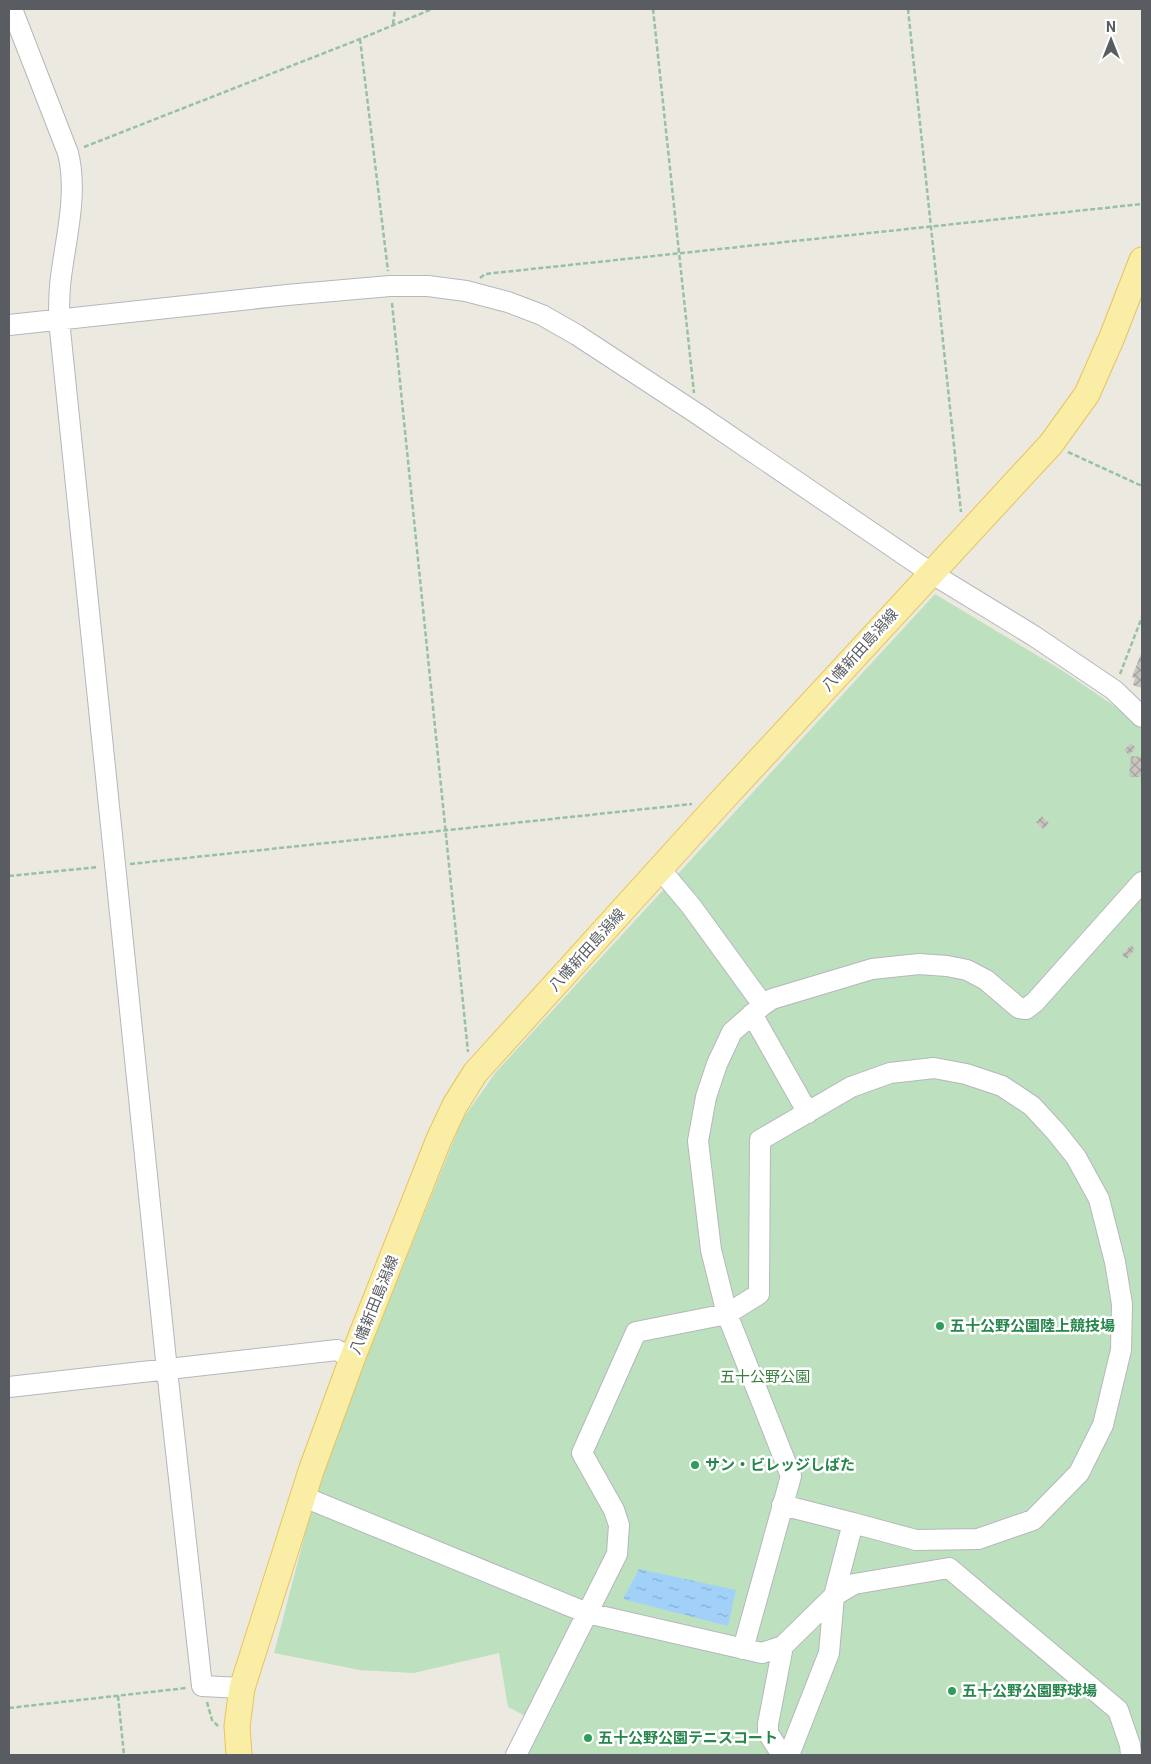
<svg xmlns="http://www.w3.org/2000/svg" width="1151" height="1764" viewBox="0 0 1151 1764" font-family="Roboto,'Noto Sans JP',sans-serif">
  <defs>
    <pattern id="water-ripples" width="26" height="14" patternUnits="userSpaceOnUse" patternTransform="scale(1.25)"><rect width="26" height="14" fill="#a1d1f9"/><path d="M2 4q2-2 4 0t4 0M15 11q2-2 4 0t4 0" fill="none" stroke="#86adcd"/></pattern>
    <pattern id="building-cross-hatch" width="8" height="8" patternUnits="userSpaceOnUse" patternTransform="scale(1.25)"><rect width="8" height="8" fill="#c8c5bf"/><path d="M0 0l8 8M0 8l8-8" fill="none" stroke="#a5a39f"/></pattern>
  </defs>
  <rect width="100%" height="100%" fill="#ebe9e0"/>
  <path fill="#bde1be" d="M935,594L1063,671L1142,725V1755H526L541,1724L508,1707L499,1653L414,1673L360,1670L274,1653L323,1465L462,1120L496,1072Z"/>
  <path fill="url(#water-ripples)" d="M639,1569L736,1590L728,1626L623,1599Z"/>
  <path fill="url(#building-cross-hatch)" d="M1142,651V688L1133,685L1135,678L1132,677Z
    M1131,743L1136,748L1129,755L1124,750Z
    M1131,756L1142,757V777H1129Z
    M1042,816L1049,823L1043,829L1036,822Z
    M1131,945L1135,949L1127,959L1122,955Z"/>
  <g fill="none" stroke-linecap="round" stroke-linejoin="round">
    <defs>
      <path id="minor" d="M12,9L68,153C78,193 66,237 61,277C59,291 59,305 59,320L167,1370L202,1686L242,1688
        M9,325L287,295L390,286H428L466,291L508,302L542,315L577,335L696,413L931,573L1034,636L1114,690L1142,717
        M660,869L691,906L763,1005
        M752,1014L808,1113
        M9,1387L337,1350L352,1359
        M304,1497L587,1613L762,1653L783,1646L834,1596L854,1584L949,1568L1118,1710L1130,1745L1131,1755
        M782,1505L853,1523L834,1596L829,1653L789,1755
        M743,1649L791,1476L727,1314L711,1250L698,1141L706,1097L717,1064L732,1032L763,1005L772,999L872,969L919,964L947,966L967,970L986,980L1019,1008L1026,1009L1035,1002L1142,882
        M516,1755L617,1554L619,1525L614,1510L582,1453L636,1332L727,1314L759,1294L760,1140L851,1087L890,1073L934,1068L966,1074L1002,1086L1032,1106L1056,1132L1076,1157L1099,1199L1115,1262L1122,1304L1121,1350L1103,1425L1079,1473L1033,1520L978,1539L916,1540L853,1523
        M782,1755L768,1733V1724L783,1646"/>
      <path id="major" d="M239,1755L237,1726L242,1688L311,1471L352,1359L439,1139L455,1105L475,1073L715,808L1051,444L1087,394L1112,337L1142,260"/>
    </defs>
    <use href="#minor" stroke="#b5b7bc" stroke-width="22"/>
    <use href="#major" stroke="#e8c45c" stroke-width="27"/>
    <path stroke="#97c1a4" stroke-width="2.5" stroke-dasharray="5 2.5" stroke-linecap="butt" d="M653,9L694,393
      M908,9L961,512
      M393,24L395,9
      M360,39L388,271
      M84,147L360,39L432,9
      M480,278L485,274L1142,204
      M392,303L468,1052
      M1068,452L1142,486
      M1120,674L1142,617
      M130,864L692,804
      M9,876L98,867
      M118,1696L124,1755
      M207,1702L212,1720L218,1726
      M9,1708L186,1688"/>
    <use href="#minor" stroke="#fff" stroke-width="20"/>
    <use href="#major" stroke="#faeea6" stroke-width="25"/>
  </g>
  <g fill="#2e9e5b" stroke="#fff" stroke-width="2">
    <circle cx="940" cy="1326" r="5"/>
    <circle cx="695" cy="1465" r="5"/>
    <circle cx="952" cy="1691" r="5"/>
    <circle cx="588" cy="1738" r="5"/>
  </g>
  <g text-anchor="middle" stroke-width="5" stroke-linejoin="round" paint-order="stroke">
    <g font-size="15" fill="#595c60" stroke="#fff">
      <text transform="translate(860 650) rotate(-48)" y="5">八幡新田島潟線</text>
      <text transform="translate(587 950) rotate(-48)" y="5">八幡新田島潟線</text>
      <text transform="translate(374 1305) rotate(-68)" y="5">八幡新田島潟線</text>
    </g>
    <g font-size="15" font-weight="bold" fill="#27864d" stroke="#fff" text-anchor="start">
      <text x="950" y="1331">五十公野公園陸上競技場</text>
      <text x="705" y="1470">サン・ビレッジしばた</text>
      <text x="962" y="1696">五十公野公園野球場</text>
      <text x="598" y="1743">五十公野公園テニスコート</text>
    </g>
    <g font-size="15" fill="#387f3d" stroke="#fff">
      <text x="765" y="1382">五十公野公園</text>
    </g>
  </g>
  <rect width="1151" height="1764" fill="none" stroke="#595c60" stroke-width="20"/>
  <g transform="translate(1111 40)" stroke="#ffffff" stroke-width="4" paint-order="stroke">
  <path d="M0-4L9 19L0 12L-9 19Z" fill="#595c60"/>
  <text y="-8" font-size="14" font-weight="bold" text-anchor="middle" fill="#595c60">N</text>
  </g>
</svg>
